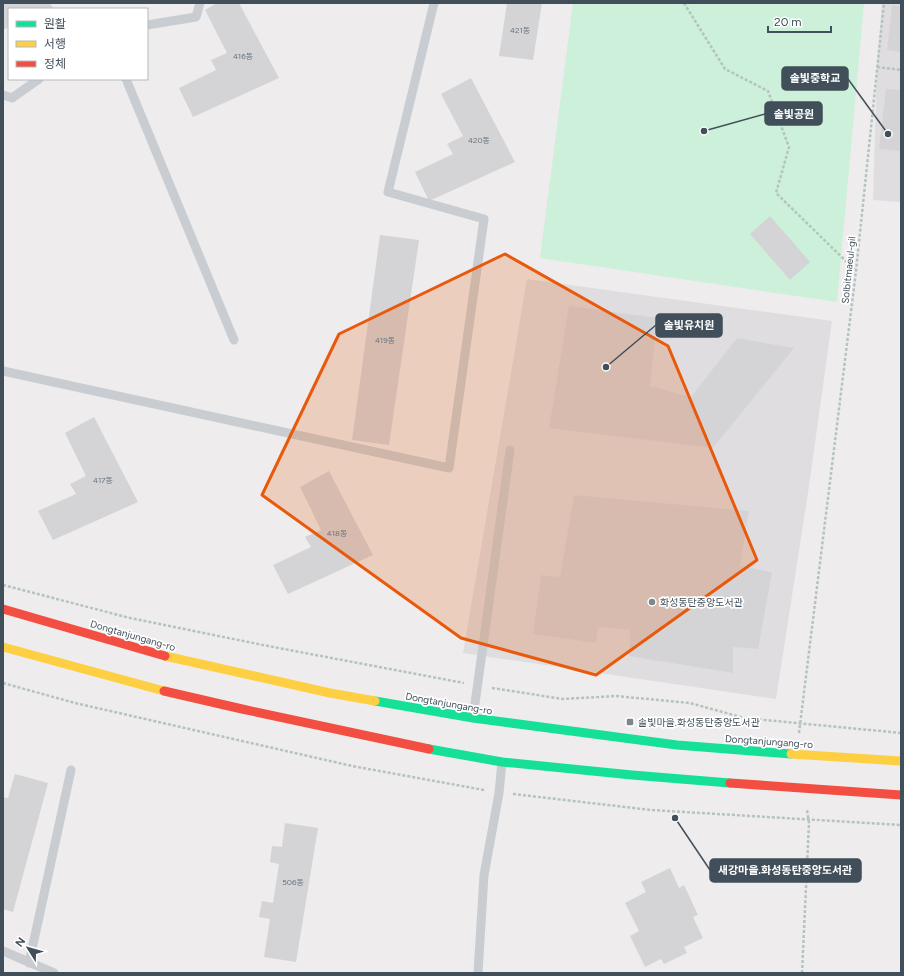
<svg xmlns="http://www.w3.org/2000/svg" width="904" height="976" viewBox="0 0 904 976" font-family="Figtree,'Noto Sans KR',sans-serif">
  <rect width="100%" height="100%" fill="#eeecec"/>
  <path fill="#dfdddf" d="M882,3H901V202L873,200L877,67Z
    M527,279L832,321L809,486L776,699L463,653Z"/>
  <path fill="#ccf0d9" d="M573,3H864L837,302L540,258Z"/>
  <path fill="#d4d4d7" d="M3,3H50L53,8L49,9H9V27L3,30Z
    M217,3H239L279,78L193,117L179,88L216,70L211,60L227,53L205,10Z
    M507,3H542L533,60L499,56Z
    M892,5L901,6V52L887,50Z
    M471,78L515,162L429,201L415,172L453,154L447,144L463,136L441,94Z
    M886,89L901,90V151L879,149Z
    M770,216L810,262L790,280L750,234Z
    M380,235L419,240L389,445L352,440Z
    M569,306L657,318L650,386L691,397L737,338L794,348L713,448L549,428Z
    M94,417L138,502L53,540L38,511L76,494L70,484L86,476L65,433Z
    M329,471L373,555L288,594L273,565L311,547L305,537L321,530L300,487Z
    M574,495L749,511L740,566L772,572L758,649L733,647V673L629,656L630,630L598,627L596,643L533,634L541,575L560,577Z
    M15,774L48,783L13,912L3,909V797L8,798Z
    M285,823L318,828L296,962L264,957L270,919L259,917L262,901L273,903L279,864L270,862L272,846L282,847Z
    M670,868L679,888L684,885L698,915L693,917L703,938L684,947L687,953L664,964L661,959L645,967L630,936L639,931L625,903L646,892L641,882Z"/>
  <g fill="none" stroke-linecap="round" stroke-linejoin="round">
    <path stroke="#b5c3bf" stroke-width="2.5" stroke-dasharray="3 2" stroke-linecap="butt" d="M684,3L725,69L768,91L789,147L776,193L856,271
      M877,67L901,70
      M3,585L130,618L268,646L464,683
      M3,683L75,703L352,766L484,790
      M492,688L563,699L616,696L690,703L744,718L901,733
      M799,733L856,271L884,3
      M513,794L651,810L901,825
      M802,973L809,823L807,810"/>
    <path stroke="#c9cdd1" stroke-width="9" d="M147,25L196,17L200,3
      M126,79L234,340
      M3,95L12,98L39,79
      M3,371L449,468L484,219L388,192L434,3
      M473,718L510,450
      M3,951L54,973
      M29,963L71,770
      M478,973L484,875L499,793L502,762"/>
    <path stroke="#16e098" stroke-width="9" d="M375,701L473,718L677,745L791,754
      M429,749L502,762L632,775L730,783"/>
    <path stroke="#ffcf43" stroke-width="9" d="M3,647L164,691
      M165,656L330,693L375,701
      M791,754L901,761"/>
    <path stroke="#f24e42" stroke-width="9" d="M3,609L165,656
      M164,691L242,709L429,749
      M730,783L901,795"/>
  </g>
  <path fill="#e8590c" fill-opacity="0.2" stroke="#e8590c" stroke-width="3" stroke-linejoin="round" d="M505,254L668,346L757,560L596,675L461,638L262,495L339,334Z"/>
  <g fill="#7e868e" stroke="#fff" stroke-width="1.5">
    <circle cx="652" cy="602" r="4"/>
    <rect x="626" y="718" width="8" height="8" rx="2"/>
  </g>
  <g text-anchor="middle" stroke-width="3.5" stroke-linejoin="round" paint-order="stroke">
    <g font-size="8" fill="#67727b">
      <text x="520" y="33">421동</text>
      <text x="243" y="59">416동</text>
      <text x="479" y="143">420동</text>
      <text x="385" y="343">419동</text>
      <text x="103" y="483">417동</text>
      <text x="337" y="536">418동</text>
      <text x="293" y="885">506동</text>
    </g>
    <g font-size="10" fill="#414f5b" stroke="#fff">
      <text transform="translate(848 270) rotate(-84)" y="4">Solbitmaeul-gil</text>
      <text transform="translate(133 635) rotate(16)" y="4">Dongtanjungang-ro</text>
      <text transform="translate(449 703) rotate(10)" y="4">Dongtanjungang-ro</text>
      <text transform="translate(769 741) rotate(4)" y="4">Dongtanjungang-ro</text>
    </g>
    <g font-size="10" fill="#414f5b" stroke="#fff" text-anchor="start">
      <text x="660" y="606">화성동탄중앙도서관</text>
      <text x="638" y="726">솔빛마을.화성동탄중앙도서관</text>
    </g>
  </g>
  <path fill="none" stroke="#414f5b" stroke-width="1.5" d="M888 134L848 79M704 131L765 114M606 367L656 325M675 818L710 870"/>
  <g fill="#414f5b" stroke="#fff" stroke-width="1.5">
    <circle cx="888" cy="134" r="4"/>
    <circle cx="704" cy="131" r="4"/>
    <circle cx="606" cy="367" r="4"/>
    <circle cx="675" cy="818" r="4"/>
  </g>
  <g fill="#414f5b" stroke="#414f5b" stroke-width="1.5">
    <rect x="782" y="67" width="66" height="23" rx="4"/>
    <rect x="765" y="102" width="57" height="23" rx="4"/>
    <rect x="656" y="314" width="66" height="23" rx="4"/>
    <rect x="710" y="859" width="151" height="23" rx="4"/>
  </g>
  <g font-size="11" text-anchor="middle" font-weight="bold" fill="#fff">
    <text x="815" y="82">솔빛중학교</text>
    <text x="794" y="118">솔빛공원</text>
    <text x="689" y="329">솔빛유치원</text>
    <text x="785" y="874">새강마을.화성동탄중앙도서관</text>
  </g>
  <rect width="904" height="976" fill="none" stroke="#414f5b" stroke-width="8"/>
  <rect x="8" y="8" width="140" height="72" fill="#ffffff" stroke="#b3b9bd"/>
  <rect x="16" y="21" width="20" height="6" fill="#16e098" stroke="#b3b9bd"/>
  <text x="44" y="28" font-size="12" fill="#414f5b">원활</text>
  <rect x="16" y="41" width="20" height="6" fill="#ffcf43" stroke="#b3b9bd"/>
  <text x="44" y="48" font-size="12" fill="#414f5b">서행</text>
  <rect x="16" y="61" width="20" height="6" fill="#f24e42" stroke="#b3b9bd"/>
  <text x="44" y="68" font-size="12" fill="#414f5b">정체</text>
  <g transform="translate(28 948) rotate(307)" stroke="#ffffff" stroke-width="3" paint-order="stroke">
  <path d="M0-3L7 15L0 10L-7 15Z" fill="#414f5b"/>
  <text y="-6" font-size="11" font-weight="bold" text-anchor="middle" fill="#414f5b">N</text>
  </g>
  <path d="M768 26v6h63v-6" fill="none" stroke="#414f5b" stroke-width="2"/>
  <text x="774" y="26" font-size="12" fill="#414f5b" stroke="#ffffff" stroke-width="3" paint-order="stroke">20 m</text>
</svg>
